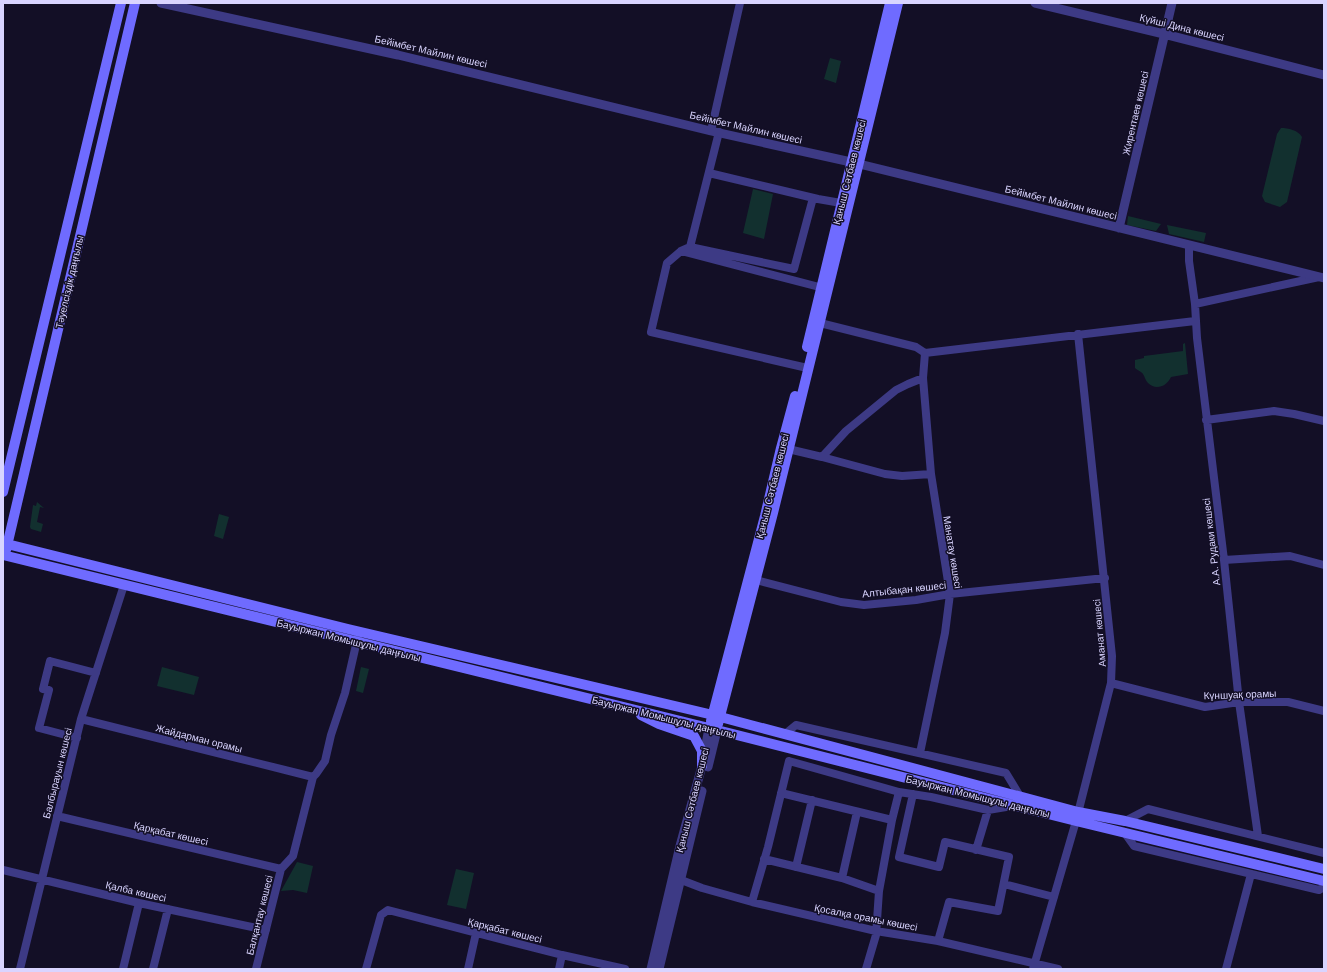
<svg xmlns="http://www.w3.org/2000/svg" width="1327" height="972" viewBox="0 0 1327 972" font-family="Helvetica,sans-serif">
  <rect width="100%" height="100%" fill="#130f26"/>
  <path fill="#12302f" d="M830,58L841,61L836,83L824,79Z
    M1281,128C1288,128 1298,130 1302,137L1287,202L1280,207L1265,202L1262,196L1277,134Z
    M753,189L773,194L764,239L743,233Z
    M1098,209L1111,212L1109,220L1099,216Z
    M1128,216L1161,224L1156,231L1127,225Z
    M1167,225L1206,233L1204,242L1169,234Z
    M1185,343L1188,374L1171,377C1167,386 1156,391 1148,383C1145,380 1145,377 1143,374C1142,372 1137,370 1135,368V360L1144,358V356L1183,351V344Z
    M37,502L44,508L40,507L37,522L43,524L41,532L31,529L30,527L33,505L36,506Z
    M219,514L229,517L223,539L214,536Z
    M162,667L199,677L194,695L157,686Z
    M361,667L369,669L363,693L356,691Z
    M297,862L313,866L307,893L293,890L281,891Z
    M456,869L474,873L466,909L447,905Z"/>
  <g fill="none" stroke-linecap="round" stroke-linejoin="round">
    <path stroke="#3d3a85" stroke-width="8" d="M711,131L740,3
      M719,132L690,247L681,251L667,263L651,332L803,367
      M709,173L818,199L841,203
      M1189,245V261L1195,304L1197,338L1224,560L1239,702L1258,836
      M690,247L794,269L813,198
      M681,251L827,289
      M1195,304L1319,277
      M820,323L916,347L925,353L1195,321
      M1206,420L1274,411L1294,414L1324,421
      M784,448L822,457L846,431L896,390L908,384L923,378
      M822,457L885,474L902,476L931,474
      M1224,560L1290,556L1324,565
      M756,580L841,602L864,605L916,600L950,594L1105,578
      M1111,683L1205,707L1239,702H1288L1324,711
      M81,719L313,777
      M785,734L796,725L1006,773L1020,796
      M77,738L39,728L49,690L43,689L50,661L96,673
      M920,753L945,633L950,594L931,474L923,378L925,353
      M313,777L316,774L325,761L331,735L345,693L358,636
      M781,793L892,820
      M913,794L899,857L939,867L945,842L1009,857L998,911L949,902L938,941
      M57,816L281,869
      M1125,821L1148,809L1324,853
      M1124,832L1134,846L1319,890L1324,887
      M976,850L988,810
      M764,859L842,878L879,891
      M796,867L812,800
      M3,870L139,903L266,930
      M676,878L702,888L752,902L876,931L938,941L1058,969
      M842,878L857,812
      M1004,884L1054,897
      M752,902L768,847L789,761L899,792L931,797L988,810L1012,806
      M20,969L81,719L124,585
      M123,969L139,903
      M153,969L168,909
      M256,969L281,869L293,856L313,777
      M366,969L381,915L388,910L562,955L625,969
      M468,969L476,933
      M559,969L562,955
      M866,969L876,935L879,891L892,820L899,792
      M1033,969L1076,821L1111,683L1112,656L1078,334
      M1226,969L1251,874"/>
    <path stroke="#3d3a85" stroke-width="9" d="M161,3L398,55L711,131L851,162L1324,278
      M1035,3L1164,34L1324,75
      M1119,228L1172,3
      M708,767L717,730
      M651,969L680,846L702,766L709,728
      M659,969L702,791"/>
    <path stroke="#6f6bff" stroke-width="10" d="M807,347L890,3
      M3,492L121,3
      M3,543L348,629L713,715L1078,812L1125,821L1324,869
      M6,550L135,3
      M3,555L709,728L1076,821L1324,881
      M641,715L659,724L694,736L702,751V766
      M711,721L765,516L781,448L795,396
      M718,724L773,513L898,3"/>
  </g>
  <g text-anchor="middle" stroke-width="3" stroke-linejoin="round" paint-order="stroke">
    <g font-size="10" fill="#d9d4ff" stroke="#130f26">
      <text transform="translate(1182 27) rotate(14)" y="4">Күйші Дина көшесі</text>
      <text transform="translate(431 51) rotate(13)" y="4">Бейімбет Майлин көшесі</text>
      <text transform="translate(1135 113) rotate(-77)" y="4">Жирентаев көшесі</text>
      <text transform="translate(746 127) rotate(13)" y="4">Бейімбет Майлин көшесі</text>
      <text transform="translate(849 172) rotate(-76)" y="4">Қаныш Сәтбаев көшесі</text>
      <text transform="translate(1061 202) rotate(14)" y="4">Бейімбет Майлин көшесі</text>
      <text transform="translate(69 282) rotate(-77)" y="4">Тәуелсіздік даңғылы</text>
      <text transform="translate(772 486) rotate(-76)" y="4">Қаныш Сәтбаев көшесі</text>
      <text transform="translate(1211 542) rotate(-97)" y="4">А.А. Рудаки көшесі</text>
      <text transform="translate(953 552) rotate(81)" y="4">Манатау көшесі</text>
      <text transform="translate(904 589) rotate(-6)" y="4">Алтыбақан көшесі</text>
      <text transform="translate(1099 633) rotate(-95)" y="4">Аманат көшесі</text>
      <text transform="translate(349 640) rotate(14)" y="4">Бауыржан Момышұлы даңғылы</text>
      <text transform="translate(1240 694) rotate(-2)" y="4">Күншуақ орамы</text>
      <text transform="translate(664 717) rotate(14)" y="4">Бауыржан Момышұлы даңғылы</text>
      <text transform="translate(199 738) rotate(14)" y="4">Жайдарман орамы</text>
      <text transform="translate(57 773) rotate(-76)" y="4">Балбырауын көшесі</text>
      <text transform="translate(978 796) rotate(14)" y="4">Бауыржан Момышұлы даңғылы</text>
      <text transform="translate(692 800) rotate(-76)" y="4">Қаныш Сәтбаев көшесі</text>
      <text transform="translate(171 833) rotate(13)" y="4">Қарқабат көшесі</text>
      <text transform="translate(136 891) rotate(13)" y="4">Қалба көшесі</text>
      <text transform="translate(259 915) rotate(-76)" y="4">Балқантау көшесі</text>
      <text transform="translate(866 917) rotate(11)" y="4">Қосалқа орамы көшесі</text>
      <text transform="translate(505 930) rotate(14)" y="4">Қарқабат көшесі</text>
    </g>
  </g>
  <rect width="1327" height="972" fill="none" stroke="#d9d4ff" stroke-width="8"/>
</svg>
